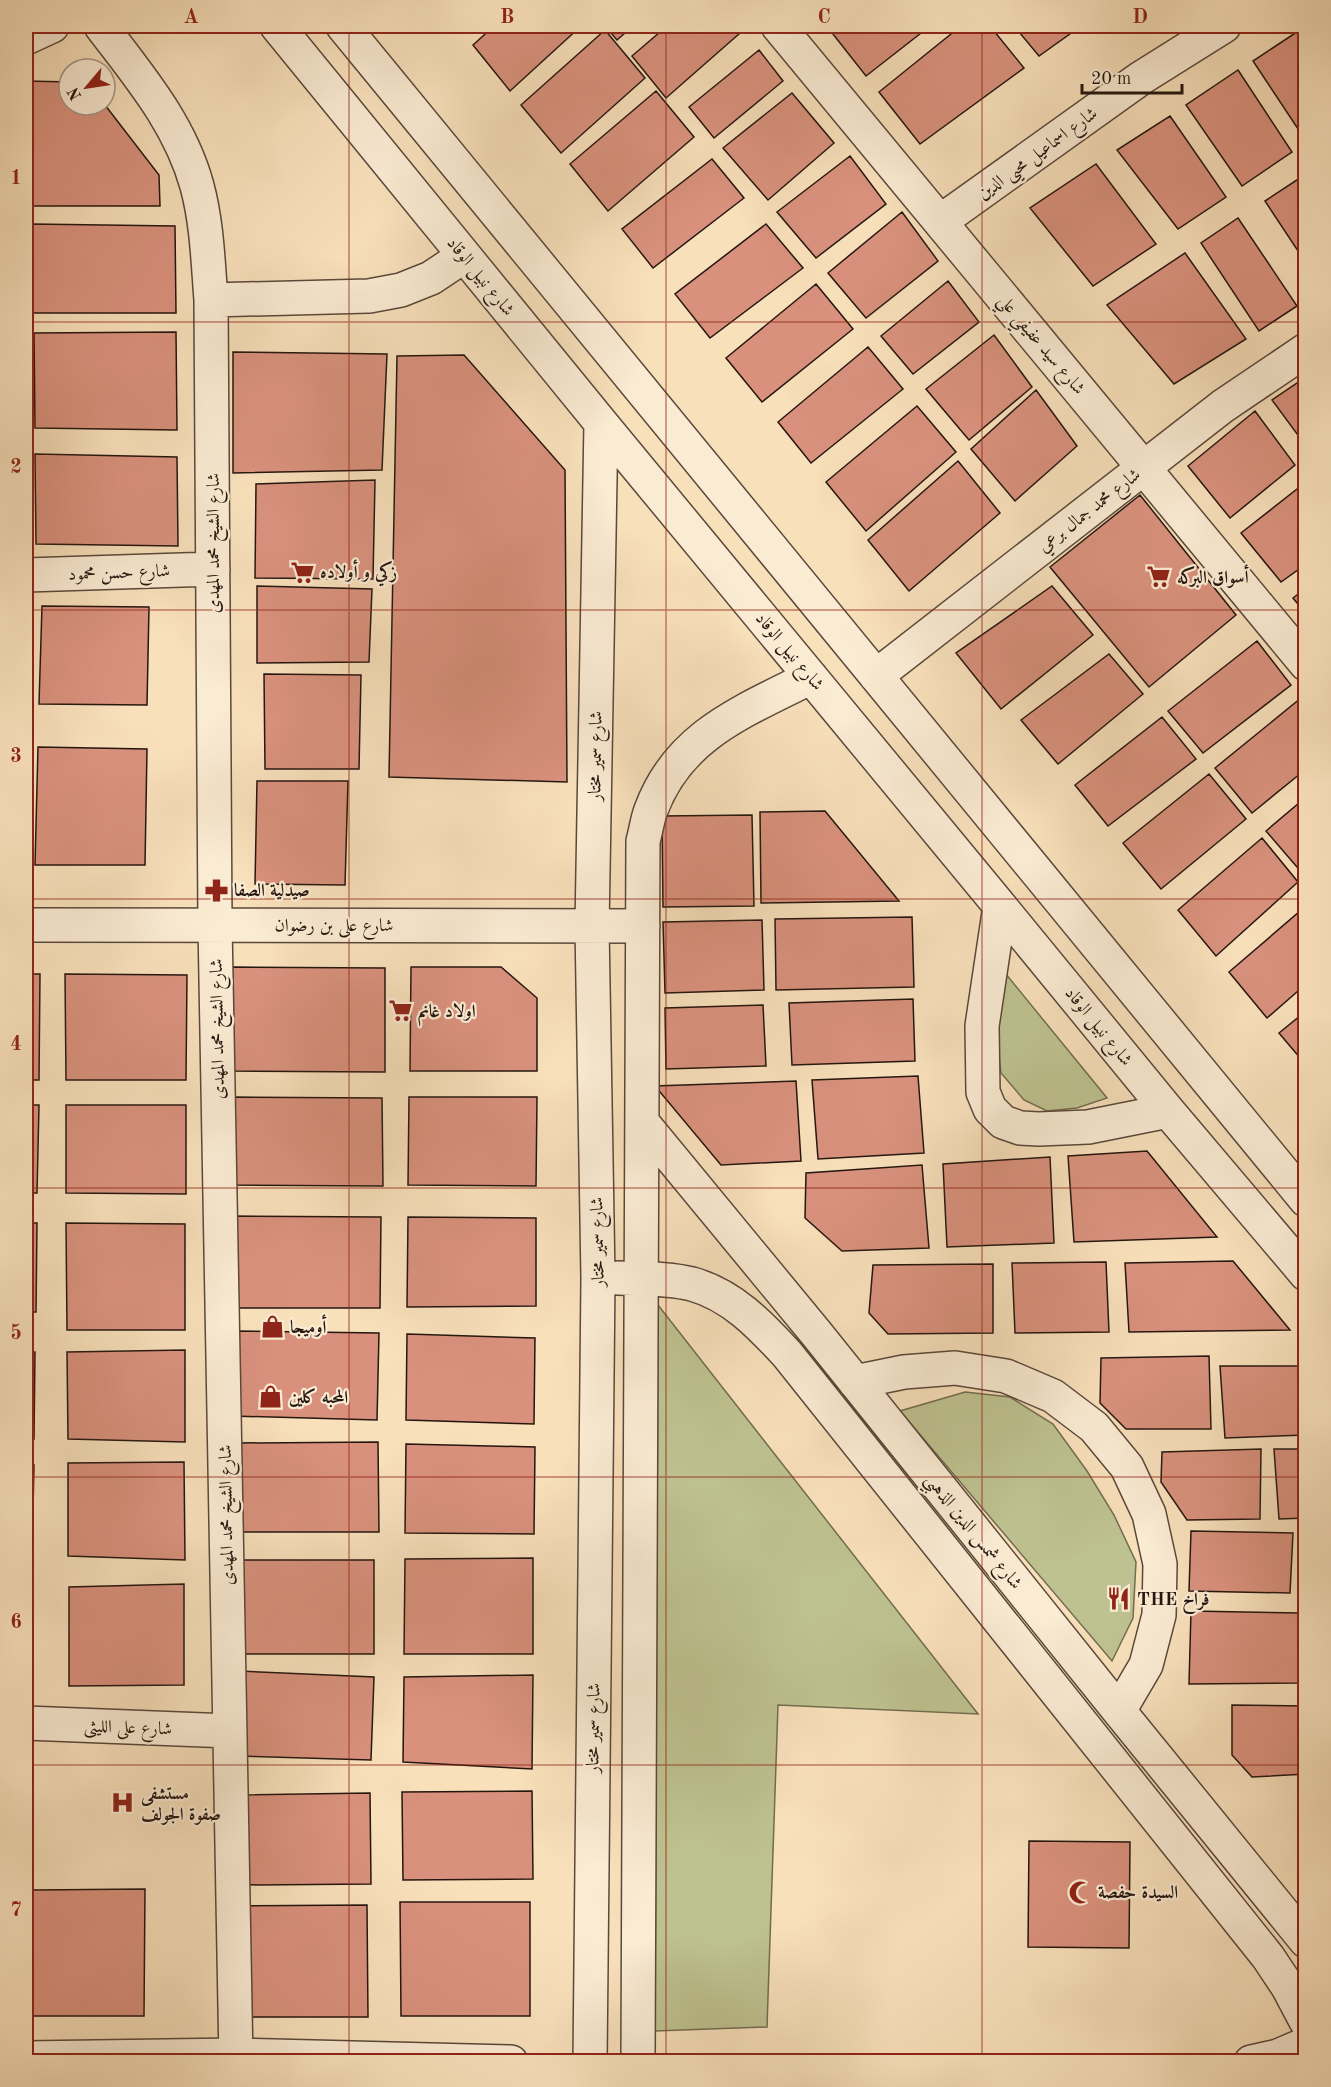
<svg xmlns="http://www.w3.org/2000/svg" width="1331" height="2087" viewBox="0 0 1331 2087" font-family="'Old Standard TT',Amiri,serif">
  <rect width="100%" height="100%" fill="#f8e0bb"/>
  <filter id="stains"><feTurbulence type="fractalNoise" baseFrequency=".00333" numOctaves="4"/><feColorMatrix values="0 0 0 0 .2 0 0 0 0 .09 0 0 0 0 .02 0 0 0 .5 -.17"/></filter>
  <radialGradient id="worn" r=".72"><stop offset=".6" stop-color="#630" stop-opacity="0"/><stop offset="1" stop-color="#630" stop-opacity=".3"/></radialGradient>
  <path fill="#bec290" stroke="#726c50" stroke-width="1.5" d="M1001,968L1107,1098L1077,1108L1047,1111L1024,1100L1001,1073L997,1043Z
    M658,1305L978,1714L778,1705L767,2027L655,2031Z
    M965,1392L1010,1397L1053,1424L1087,1471L1114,1515L1136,1562L1133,1618L1112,1661L900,1411Z"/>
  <path fill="#d9917d" stroke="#25160f" stroke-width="1.5" d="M494,26H581L510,91L473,45Z
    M605,26H633L617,40Z
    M667,26H748L666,98L632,56Z
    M843,26H930L866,76L833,34Z
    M961,26H990L1024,68L920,144L879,92Z
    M1014,26H1081L1039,56Z
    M1306,26V141L1253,61Z
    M605,30L645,78L561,153L521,105Z
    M759,50L783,81L714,138L689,107Z
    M1238,70L1292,152L1242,186L1186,105Z
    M26,81L69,82V105H105L159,175L160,206H26Z
    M656,91L694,137L608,211L570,164Z
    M792,93L834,143L768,200L723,148Z
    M1170,116L1226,197L1178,229L1117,150Z
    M850,156L886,204L816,258L777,212Z
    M712,159L744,198L653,268L622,229Z
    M1096,164L1156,244L1093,286L1030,208Z
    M1306,174V263L1265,201Z
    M902,212L938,261L866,318L828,273Z
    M1238,218L1297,306L1259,331L1201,243Z
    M32,224L175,226L176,313H33Z
    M766,224L803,268L710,338L675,294Z
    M1185,253L1246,339L1174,384L1107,305Z
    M948,281L979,322L913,374L881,336Z
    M816,284L853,329L762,402L726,358Z
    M176,332L177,430L35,428L34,333Z
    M994,335L1032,387L969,440L926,389Z
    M868,347L903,389L811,463L778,422Z
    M233,352L387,354L382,470L233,473Z
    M464,355L565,470L567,782L389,777L397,356Z
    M1306,377V446L1272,400Z
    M1036,390L1077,446L1015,501L971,449Z
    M917,406L956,452L866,531L826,482Z
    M1255,411L1295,465L1230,518L1188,466Z
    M35,454L177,457L178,546L36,544Z
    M958,461L1000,513L909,591L868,540Z
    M375,480L373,579L255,578L256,484Z
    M1306,482V564L1281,582L1241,533Z
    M1140,495L1236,615L1149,687L1050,567Z
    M257,586L372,589L369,662L257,663Z
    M1052,586L1093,635L1001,709L956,653Z
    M1306,588V614L1293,598Z
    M42,606L149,607L147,705L39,704Z
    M1257,641L1291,685L1203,753L1168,711Z
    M1109,654L1143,694L1058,764L1021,720Z
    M264,674L361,675L359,769H265Z
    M1301,698L1306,703V769L1252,813L1215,768Z
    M1162,717L1196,759L1108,826L1075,785Z
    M38,747L147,749L145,865H35Z
    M1209,774L1246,819L1161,889L1123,843Z
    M257,781H348L345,885L255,884Z
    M1306,797V872L1303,874L1266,831Z
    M825,811L899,901L761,903L760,812Z
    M752,815L754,906L663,907L662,816Z
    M1262,838L1298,882L1216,956L1178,910Z
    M1306,906V984L1267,1018L1229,972Z
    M912,917L914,987L776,990L775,919Z
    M762,920L764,990L665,993L663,922Z
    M232,967L385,968V1072L232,1071Z
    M411,967H501L537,998V1071H410Z
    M26,974H40L39,1080H26Z
    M65,974L187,975L186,1080H66Z
    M913,999L915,1061L792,1065L789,1003Z
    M763,1005L766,1066L666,1069L665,1008Z
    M1306,1011V1065L1279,1033Z
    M918,1076L924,1153L818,1159L812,1080Z
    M796,1081L801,1161L721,1165L655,1086Z
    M233,1097L382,1098L383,1186L233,1185Z
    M409,1097H537L536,1186L408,1185Z
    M26,1105H39L37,1193H26Z
    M66,1105H186V1194L66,1193Z
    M1147,1151L1217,1237L1074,1242L1068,1156Z
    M1050,1157L1054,1243L947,1247L943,1164Z
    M922,1165L929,1248L842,1251L805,1218L806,1173Z
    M233,1216L381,1217L380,1308H234Z
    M408,1217L536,1218V1306L407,1307Z
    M26,1223H37L36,1312H26Z
    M66,1223L185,1224V1330H67Z
    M1233,1261L1290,1330L1129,1332L1125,1263Z
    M1106,1262L1109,1332L1015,1333L1012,1263Z
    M993,1264V1333L888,1334L869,1313L873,1265Z
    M235,1331L379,1333L377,1420L233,1416Z
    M407,1334L535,1338L534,1424L406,1420Z
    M185,1350V1442L68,1439L67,1352Z
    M35,1352L34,1439H26V1353Z
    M1209,1356L1211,1429H1126L1100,1403L1101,1358Z
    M1220,1366H1306V1435L1225,1438Z
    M378,1442L379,1532H238L237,1443Z
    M406,1444L535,1447L534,1534L405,1533Z
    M1261,1449L1260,1519L1187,1520L1161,1482L1162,1452Z
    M1274,1449H1306V1518L1279,1519Z
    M184,1462L185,1560L68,1556V1463Z
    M26,1465H34L32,1555H26Z
    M1191,1531L1293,1533L1290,1593L1189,1591Z
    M533,1558V1654H404L405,1559Z
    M235,1560H374V1654H235Z
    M184,1584V1685L69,1686V1587Z
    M26,1588H32L31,1682H26Z
    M1191,1611L1299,1613L1298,1683L1189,1684Z
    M238,1671L374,1677L371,1760L235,1756Z
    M533,1675L532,1769L403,1762L404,1677Z
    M1232,1705L1306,1706V1774L1252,1777L1232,1755Z
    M532,1791L533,1879L403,1880L402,1792Z
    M370,1793L371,1884L238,1885L237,1795Z
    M1029,1841L1130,1842L1129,1948L1028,1947Z
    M145,1889L144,2016H33V1890Z
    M400,1902H530V2016H401Z
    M367,1905L368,2017H238L237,1906Z"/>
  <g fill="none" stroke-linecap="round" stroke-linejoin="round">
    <defs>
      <path id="minor" d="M101,26C139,76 180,124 197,186C207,223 208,262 211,300L215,925L236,2062
        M277,26L601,423L1000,906L1168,1111L1306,1274
        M343,26L1306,1200
        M778,26L1306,664
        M26,38L52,26
        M941,221L1141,78L1224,26
        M211,300L369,296L401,290L431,278L464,256
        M26,575L213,569
        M876,676L1223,406L1306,350
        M1000,906L982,1026L983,1092L990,1109L1003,1122L1020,1128L1039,1129L1088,1127L1168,1111
        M26,925L643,926
        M642,1122L816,1333L1119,1711L1306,1941
        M618,1278C643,1279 668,1278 692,1284C732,1295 760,1325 787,1354L1268,1957L1288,1987L1306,2021
        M855,1382L904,1372L955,1368L1006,1376L1053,1396L1094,1427L1127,1467L1149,1514L1160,1564L1159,1615L1146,1665L1119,1711
        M26,1723L230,1731
        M26,2058L235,2055L511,2062
        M590,2062L598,1278L592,926L601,423
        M638,2062L643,841C646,831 647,820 651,810C679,734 745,711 811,677
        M1251,2062L1278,2056L1306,2044"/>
    </defs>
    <use href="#minor" stroke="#5a483a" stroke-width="36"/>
    <use href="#minor" stroke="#faebd3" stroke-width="33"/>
  </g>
  <path fill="none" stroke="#8f2418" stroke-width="1.5" stroke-opacity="0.55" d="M349,26V2062M666,26V2062M982,26V2062M26,322H1306M26,610H1306M26,899H1306M26,1188H1306M26,1477H1306M26,1765H1306"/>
  <defs>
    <symbol id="supermarket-bare" viewBox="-9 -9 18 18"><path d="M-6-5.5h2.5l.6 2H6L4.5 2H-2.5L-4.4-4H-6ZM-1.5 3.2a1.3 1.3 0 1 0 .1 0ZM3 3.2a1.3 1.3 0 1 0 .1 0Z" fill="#8f2418" stroke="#faebd3" stroke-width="2.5" paint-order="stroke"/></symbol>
    <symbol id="pharmacy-bare" viewBox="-9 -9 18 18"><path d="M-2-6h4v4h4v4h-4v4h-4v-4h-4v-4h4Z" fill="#8f2418" stroke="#faebd3" stroke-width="2.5" paint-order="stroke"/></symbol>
    <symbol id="shop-bare" viewBox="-9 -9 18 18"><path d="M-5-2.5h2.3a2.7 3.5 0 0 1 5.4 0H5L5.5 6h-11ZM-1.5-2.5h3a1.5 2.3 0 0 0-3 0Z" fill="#8f2418" stroke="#faebd3" stroke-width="2.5" paint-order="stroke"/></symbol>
    <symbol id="restaurant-bare" viewBox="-9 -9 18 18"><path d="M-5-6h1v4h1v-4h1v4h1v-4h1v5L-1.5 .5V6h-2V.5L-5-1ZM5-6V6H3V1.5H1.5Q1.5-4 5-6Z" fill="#8f2418" stroke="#faebd3" stroke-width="2.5" paint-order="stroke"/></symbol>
    <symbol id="hospital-bare" viewBox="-9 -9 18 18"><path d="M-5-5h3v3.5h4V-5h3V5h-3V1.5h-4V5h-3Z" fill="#8f2418" stroke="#faebd3" stroke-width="2.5" paint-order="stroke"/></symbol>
    <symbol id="mosque-bare" viewBox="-9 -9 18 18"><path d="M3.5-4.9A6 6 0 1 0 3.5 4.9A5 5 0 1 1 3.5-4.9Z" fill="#8f2418" stroke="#faebd3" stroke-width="2.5" paint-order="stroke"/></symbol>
  </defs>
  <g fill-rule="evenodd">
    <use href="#supermarket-bare" x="286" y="556" width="33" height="33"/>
    <use href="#supermarket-bare" x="1142" y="560" width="33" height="33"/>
    <use href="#pharmacy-bare" x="200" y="874" width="33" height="33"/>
    <use href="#supermarket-bare" x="384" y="994" width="33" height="33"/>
    <use href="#shop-bare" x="256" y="1310" width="33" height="33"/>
    <use href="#shop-bare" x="254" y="1380" width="33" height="33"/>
    <use href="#restaurant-bare" x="1102" y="1582" width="33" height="33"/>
    <use href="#hospital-bare" x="106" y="1786" width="33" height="33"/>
    <use href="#mosque-bare" x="1064" y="1876" width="33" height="33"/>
  </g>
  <g text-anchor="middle" stroke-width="4.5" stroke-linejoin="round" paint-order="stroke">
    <g font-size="18" fill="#25160f" stroke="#faebd3">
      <text transform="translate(1037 153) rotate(-36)" y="6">شارع اسماعيل محيى الدين</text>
      <text transform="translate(481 276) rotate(51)" y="6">شارع نبيل الوقاد</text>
      <text transform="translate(1042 344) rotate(50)" y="6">شارع سيد عفيفي علي</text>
      <text transform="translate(1089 510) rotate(-38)" y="6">شارع محمد جمال برعي</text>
      <text transform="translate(213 543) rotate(-90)" y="6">شارع الشيخ محمد المهدى</text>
      <text transform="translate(119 572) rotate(-2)" y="6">شارع حسن محمود</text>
      <text transform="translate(790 651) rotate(50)" y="6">شارع نبيل الوقاد</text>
      <text transform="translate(595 756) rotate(-89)" y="6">شارع سمير مختار</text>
      <text x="334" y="931">شارع على بن رضوان</text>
      <text transform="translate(1099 1026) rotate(51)" y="6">شارع نبيل الوقاد</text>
      <text transform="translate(217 1029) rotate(-91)" y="6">شارع الشيخ محمد المهدى</text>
      <text transform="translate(597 1242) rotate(-91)" y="6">شارع سمير مختار</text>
      <text transform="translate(226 1515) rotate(-91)" y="6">شارع الشيخ محمد المهدى</text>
      <text transform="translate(974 1531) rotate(51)" y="6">شارع شمس الدين الذهبي</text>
      <text transform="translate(128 1727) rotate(2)" y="6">شارع على الليثى</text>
      <text transform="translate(593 1728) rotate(-89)" y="6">شارع سمير مختار</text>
    </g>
    <g font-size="18" font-weight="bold" fill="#25160f" stroke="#faebd3" text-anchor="start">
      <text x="320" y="578">زكي و أولاده</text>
      <text x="1177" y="583">أسواق البركه</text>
      <text x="234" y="896">صيدلية الصفا</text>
      <text x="418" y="1017">اولاد غانم</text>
      <text x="290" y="1333">أوميجا</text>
      <text x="289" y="1403">المحبه كلين</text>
      <text x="1137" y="1605">THE فراخ</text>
      <text x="141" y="1799">مستشفى<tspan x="141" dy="21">صفوة الجولف</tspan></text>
      <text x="1098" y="1898">السيدة حفصة</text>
    </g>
  </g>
  <rect width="1331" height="2087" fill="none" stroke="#f8e0bb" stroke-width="66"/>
  <g transform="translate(87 87) rotate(241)"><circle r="28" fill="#faebd3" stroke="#a59685" stroke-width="1.5"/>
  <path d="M0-4.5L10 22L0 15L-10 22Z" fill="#8f2418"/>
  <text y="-9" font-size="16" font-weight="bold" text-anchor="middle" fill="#25160f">N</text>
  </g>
  <path d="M1082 84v9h100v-9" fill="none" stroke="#25160f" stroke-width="3"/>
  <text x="1091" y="84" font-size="18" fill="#25160f" stroke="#faebd3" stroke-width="4.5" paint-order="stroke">20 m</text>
  <rect x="33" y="33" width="1265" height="2021" fill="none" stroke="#8f2418" stroke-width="2"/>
  <g font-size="20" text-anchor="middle" font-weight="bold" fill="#8f2418">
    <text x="191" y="23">A</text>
    <text x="507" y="23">B</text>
    <text x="824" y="23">C</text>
    <text x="1140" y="23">D</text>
    <text x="16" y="184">1</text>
    <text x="16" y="473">2</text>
    <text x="16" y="762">3</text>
    <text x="16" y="1050">4</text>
    <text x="16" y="1339">5</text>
    <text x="16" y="1628">6</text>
    <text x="16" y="1916">7</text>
  </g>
  <rect width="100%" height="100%" filter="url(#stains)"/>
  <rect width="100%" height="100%" fill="url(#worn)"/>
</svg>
